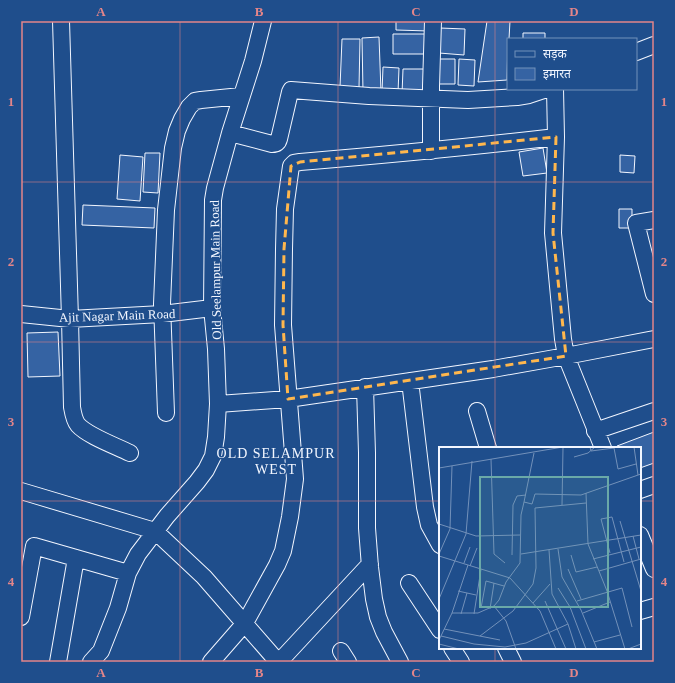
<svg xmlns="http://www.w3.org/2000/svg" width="675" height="683" viewBox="0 0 675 683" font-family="'Times New Roman','Noto Sans Devanagari',serif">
  <rect width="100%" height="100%" fill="#1f4e8c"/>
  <path fill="#3563a3" stroke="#f2f6ff" d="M396,21H429V31L396,30Z
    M487,21H510L509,39H508L507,80L478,82Z
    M440,28L465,29L464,55L439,53Z
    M523,33H545V39H523Z
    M393,34H429V54H393Z
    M379,37L381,92H363L362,38Z
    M342,39H360L359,88L340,87Z
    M437,59H455V84H437Z
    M459,59L475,60L474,86L458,85Z
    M383,67L399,68L398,93L382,92Z
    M403,69H424V94H402Z
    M543,148L547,173L523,176L519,152Z
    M145,153H160L158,193L143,192Z
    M120,155L143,157L140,201L117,199Z
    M620,155L635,156L634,173L620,172Z
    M83,205L155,208L154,228L82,225Z
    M619,209H632V228H619Z
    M58,332L60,376L28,377L27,333Z
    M654,432V463L640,468V448H618L617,446Z"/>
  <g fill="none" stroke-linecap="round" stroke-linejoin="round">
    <defs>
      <path id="minor" d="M61,21L70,319L72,407C73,413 74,420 78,425C88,436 116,446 130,453
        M636,52L654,45
        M555,89L556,137L553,233L563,339L566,356L603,448
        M230,133L253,61L263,21
        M431,151V86L433,21
        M654,220L636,223L654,294
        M21,314L70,319L162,314L212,308
        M410,381L425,507L429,525L440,545
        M365,387L367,453V528L370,567L374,599L378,617L384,632L400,662
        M218,404L288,399L493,369L566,356L654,339
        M477,411L488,448
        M166,413L162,304L166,210L173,148L177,131L182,119L189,107L195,101L201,100L241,96
        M595,431L654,411
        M640,490L654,485
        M21,491L155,531L204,577L278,662
        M640,535L654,569
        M409,583L440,630
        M640,611L654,607
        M21,617L34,546L128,573
        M452,648L461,662
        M506,648L513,662
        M341,651L348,662
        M58,662L76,558
        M91,662L101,651L118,608L128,573L138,554L167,516L197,482L206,470L213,456L216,437L218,404L216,349L212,308L213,200L215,188L230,133L272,144C276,144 278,143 279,139L290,92L291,90L369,96L468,100L517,97L529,95L547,89
        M211,662L245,623L277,565L283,551L290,517L295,479L283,325L284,249L285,209L291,166L294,163L300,162C385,155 470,147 556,137
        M279,662L370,564"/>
    </defs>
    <use href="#minor" stroke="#f2f6ff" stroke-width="18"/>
    <use href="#minor" stroke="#1f4e8c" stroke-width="16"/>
  </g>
  <path fill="none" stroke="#ffb74d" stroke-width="3" stroke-dasharray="8 5" stroke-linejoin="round" d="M556,137L553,233L566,356L288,399L283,325L284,249L291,166L300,162Z"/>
  <path fill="none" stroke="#e38589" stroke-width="1" stroke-opacity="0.55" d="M180,21V662M338,21V662M495,21V448M21,182H654M21,342H654M21,501H440M640,501H654M495,648V662"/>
  <g text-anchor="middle" stroke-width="3" stroke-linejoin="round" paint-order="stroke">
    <g font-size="13" fill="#f2f6ff" stroke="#1f4e8c">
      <text transform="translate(215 270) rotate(-91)" y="5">Old Seelampur Main Road</text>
      <text transform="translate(117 315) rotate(-2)" y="5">Ajit Nagar Main Road</text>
    </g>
    <g font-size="14" letter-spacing="1" fill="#f2f6ff" stroke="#1f4e8c">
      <text x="276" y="458">OLD SELAMPUR<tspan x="276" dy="16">WEST</tspan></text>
    </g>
  </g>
  <g transform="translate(439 447)">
    <rect width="202" height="202" fill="#1f4e8c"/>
    <path fill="none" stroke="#7391ba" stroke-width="1" d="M151,0L152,4L175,1L179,22L197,17M195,0L199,28M135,10L149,6L156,0M52,12L55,107L66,116M0,21L124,0M147,46L149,97L168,144L186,202M85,55L95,6M123,58L124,1M181,74L202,144M0,77L37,89L81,88M194,89L200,112M119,102L123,130L142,163L158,202M110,103L113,147L129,177L137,202M171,106L162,72L173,70L185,115M0,107L11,82L13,19M82,107L202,88M73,108L74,58L78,49L87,48M132,108L137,125L158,120M0,109L71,131L101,164L117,202M154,112L202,100M25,116L31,100M31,119L38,101M129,122L142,152M160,124L202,112M119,141L131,160L147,202M19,144L37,148M0,152L27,87L33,14M106,154L127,202M138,154L183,141L193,180M94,156L111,137M55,159L67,174L77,202M42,161L47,134L65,139M51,162L55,136M13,166H39L55,159L60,153L67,135L81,116L82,68L85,55L93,57L96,47L142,48L202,27M144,166L171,155M22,167L28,146M35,167L42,122M5,182L61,193M2,189L35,197L66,200L87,196L129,177M41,189L74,164L94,137L97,121L96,61L147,56M0,193L13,166L29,118M155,195L181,188M0,197L20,202M189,202L202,197"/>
    <path fill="#6aa9a8" fill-opacity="0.15" stroke="#6aa9a8" stroke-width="2" d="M41,30H169V160H41Z"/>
    <rect width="202" height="202" fill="none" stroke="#f2f6ff" stroke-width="2"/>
  </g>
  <rect width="675" height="683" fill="none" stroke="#1f4e8c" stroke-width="44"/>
  <rect x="507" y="38" width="130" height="52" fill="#1f4e8c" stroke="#7391ba"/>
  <rect x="515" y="51" width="20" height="6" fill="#1f4e8c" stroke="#7391ba"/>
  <text x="543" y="58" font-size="12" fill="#f2f6ff">सड़क</text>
  <rect x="515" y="68" width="20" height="12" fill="#3563a3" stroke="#7391ba"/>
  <text x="543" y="78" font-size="12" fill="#f2f6ff">इमारत</text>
  <rect x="22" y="22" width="631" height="639" fill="none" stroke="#e38589" stroke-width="1.5"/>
  <g font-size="13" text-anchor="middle" font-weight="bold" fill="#e38589">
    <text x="101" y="16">A</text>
    <text x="259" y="16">B</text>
    <text x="416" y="16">C</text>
    <text x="574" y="16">D</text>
    <text x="11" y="106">1</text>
    <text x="664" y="106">1</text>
    <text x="11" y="266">2</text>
    <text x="664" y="266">2</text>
    <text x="11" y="426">3</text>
    <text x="664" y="426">3</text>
    <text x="11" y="586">4</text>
    <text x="664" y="586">4</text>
    <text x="101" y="677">A</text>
    <text x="259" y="677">B</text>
    <text x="416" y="677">C</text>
    <text x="574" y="677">D</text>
  </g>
</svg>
